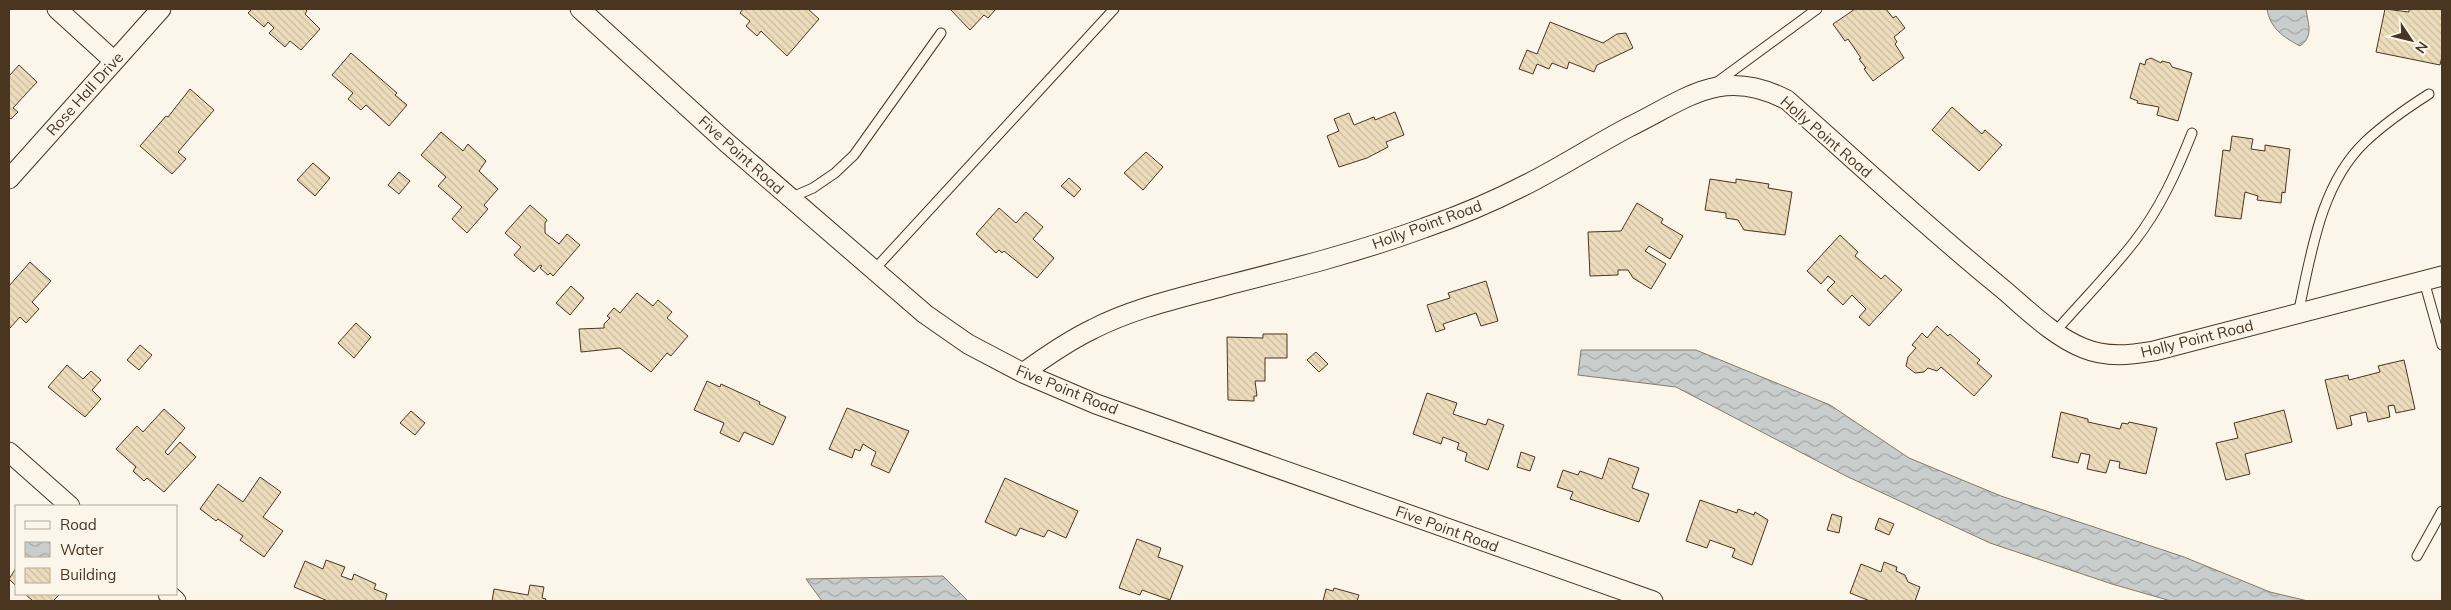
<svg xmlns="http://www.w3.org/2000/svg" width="2451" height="610" viewBox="0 0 2451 610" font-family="Mulish,sans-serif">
  <defs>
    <pattern id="water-waves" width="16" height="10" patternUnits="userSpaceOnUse" patternTransform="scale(1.25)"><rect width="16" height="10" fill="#c9cecd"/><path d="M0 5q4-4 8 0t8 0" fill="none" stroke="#a5a8a6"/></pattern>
    <pattern id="building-back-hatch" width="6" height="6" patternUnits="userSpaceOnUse" patternTransform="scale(1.25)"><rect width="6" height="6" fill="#ecdcbc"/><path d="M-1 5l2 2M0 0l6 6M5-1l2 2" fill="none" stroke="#ccbda1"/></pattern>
  </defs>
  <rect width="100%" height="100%" fill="#fbf6e9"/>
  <path fill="url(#water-waves)" stroke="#887966" d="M2267,9H2306C2308,24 2314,36 2300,46C2283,37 2270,28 2267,9Z
    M1581,350H1696L1830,405L1909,458L2001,496L2184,557L2270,592L2308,601H2171L2112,584L1990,543L1846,476L1676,387L1578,375Z
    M943,576L968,601H822L806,579Z"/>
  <path fill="url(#building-back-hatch)" stroke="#4a3520" d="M252,9H305L307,11L305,14L320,29L301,50L290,41L285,47L269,33L274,28L268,22L264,27L248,13Z
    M743,9H808L819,19L787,56L761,31L757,36L746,26L750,21L740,13Z
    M950,9H996L988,18L984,15L970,30Z
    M1855,9H1886L1893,18L1896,16L1905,28L1894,37L1897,42L1895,44L1904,58L1873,81L1864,69L1866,68L1859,59L1861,58L1848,39L1845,41L1833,24Z
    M2385,9L2409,12V9H2442V56L2440,65L2376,52Z
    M1550,22L1603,43L1617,34L1626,33L1633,48L1597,65L1594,72L1569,62L1567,69L1552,63L1549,69L1537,64L1533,74L1519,69L1527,50L1537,54Z
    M351,53L397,93L395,95L407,105L389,126L366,105L361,110L348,99L353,93L332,75Z
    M2151,58L2161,63L2162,61L2170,63L2172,67L2192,73L2178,121L2157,115L2159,107L2137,103L2138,101L2130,98L2140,63L2145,65L2146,60Z
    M19,65L37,82L13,108L18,112L11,119L9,117V76Z
    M190,89L214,110L178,152L186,159L172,174L140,146L166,116L168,117Z
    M1952,107L1982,134L1985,130L2002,145L1979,171L1932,130Z
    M1395,112L1404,135L1386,142L1388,147L1367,158L1339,167L1327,136L1339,131L1334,119L1349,113L1354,125L1374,117L1375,120Z
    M441,132L463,151L468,144L486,161L479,171L498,189L484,205L488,209L467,233L452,219L462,207L438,186L446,177L421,155Z
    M2232,136L2253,139L2251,149L2265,151V145L2290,149L2285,193L2282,192L2281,203L2257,200L2258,196L2245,192L2241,219L2215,216L2223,150L2230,151Z
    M1146,152L1163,167L1143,190L1124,173Z
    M313,163L330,178L315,196L297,180Z
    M399,172L410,181L399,194L388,185Z
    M1069,178L1081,189L1074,197L1061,186Z
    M1710,179L1736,183V179L1769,184L1768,188L1792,192L1785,235L1744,230L1738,220L1726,218V213L1705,210Z
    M1637,203L1663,219L1661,223L1683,236L1670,259L1649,246L1645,251L1666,264L1651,289L1633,278L1628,270H1618V275L1590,276L1588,232L1621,231Z
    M530,205L547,220L545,223V233L559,244L567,234L580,245L553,276L550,273L548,275L540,268L542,266L540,265L534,272L514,255L521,247L505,233Z
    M999,208L1016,223L1026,212L1043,227L1033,239L1054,258L1037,278L1004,251L1002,253L999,250L996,253L976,234Z
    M1840,235L1858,252L1855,256L1881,279L1885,275L1902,290L1869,326L1859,317L1866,309L1852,295L1843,305L1827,290L1835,282L1828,276L1821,284L1807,271Z
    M30,262L51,281L32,302L39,309L26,323L20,317L9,329V286Z
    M1486,281L1498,321L1481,326L1476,313L1443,324L1445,329L1436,332L1427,305L1450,298L1448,293Z
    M571,286L584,298L570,315L556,303Z
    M637,293L653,306L658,300L672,312L667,318L688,336L671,356L667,353L651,372L620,348L581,352L579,329L604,328V324L610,318L607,316L614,308L620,313Z
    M356,323L371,337L354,358L338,343Z
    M1937,326L1948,336L1950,334L1980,360L1977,363L1992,376L1974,396L1941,367L1937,371L1928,368L1924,372L1915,373L1906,366L1908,357L1916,348L1912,345L1922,333L1927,338Z
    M1263,334H1287V358H1265V381H1255L1257,396H1254V401L1228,400L1227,337L1263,338Z
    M140,345L152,355L139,370L127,360Z
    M1316,352L1328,364L1319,372L1307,360Z
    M2404,360L2415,409L2396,413L2394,405L2388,406L2390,417L2368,422L2366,412L2350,416L2352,425L2337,429L2325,380L2348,375L2349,380L2380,372L2378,366Z
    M67,365L83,379L91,371L101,380L92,390L101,399L85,417L48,387Z
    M707,381L720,387L721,384L760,402L759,404L786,417L773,445L744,432L739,442L720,433L724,423L694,410Z
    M1427,393L1457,403L1453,414L1486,425L1488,419L1504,425L1488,470L1465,461L1467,453L1457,449L1459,443L1443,437L1441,444L1413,434Z
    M847,408L909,431L889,473L871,465L876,452L863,444L860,451L855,449L852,458L829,449Z
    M164,409L185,428L165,452L168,455L180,442L196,457L164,492L147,478L144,481L133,471L136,467L116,449L137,426L143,432Z
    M2284,410L2292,442L2245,454L2250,474L2226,480L2216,443L2238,438L2234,423Z
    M411,411L425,423L415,435L400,423Z
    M2061,412L2088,419V422L2120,429L2122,423L2128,424L2129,422L2157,428L2146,474L2119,468L2120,462L2110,460L2106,473L2087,469L2090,455L2081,453L2078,463L2052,457Z
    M1521,452L1535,457L1530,471L1517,467Z
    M1609,458L1639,468L1632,488L1649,494L1639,522L1570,499L1573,492L1557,487L1563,470L1578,475L1580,471L1602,479Z
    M260,477L281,492L263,517L283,531L264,557L240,540L243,536L218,519L216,521L200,509L218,484L243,502Z
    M1005,478L1078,511L1066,538L1048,530L1044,537L1020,528L1016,536L985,522Z
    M1700,500L1737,513L1738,509L1754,515L1755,512L1768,520L1752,565L1732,557L1735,549L1710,540L1707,548L1686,541Z
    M1832,514L1842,517L1839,533L1827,530Z
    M1879,518L1894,524L1889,535L1875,529Z
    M1137,539L1161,548L1158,557L1183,566L1170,600L1142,590L1140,595L1119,588Z
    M326,560L345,567L341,576L352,580L354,574L376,584L374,589L387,594L385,601H328L294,587L305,561L323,569Z
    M1884,562L1897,567L1896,571L1905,575L1908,582L1920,587L1915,601H1870L1850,593L1861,564L1881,572Z
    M16,568V586L9,579Z
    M530,585L544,587L542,598L546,599L545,601H492L494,589L528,595Z
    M1334,588L1359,595L1357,601H1323L1326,589L1333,591Z
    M25,594H60L53,601H33Z"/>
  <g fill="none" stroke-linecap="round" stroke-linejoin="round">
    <defs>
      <path id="service" d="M1716,83L1817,9
        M790,198L813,188L835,173L854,155L941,33
        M873,271L1114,9
        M2424,281L2442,345
        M2298,314C2311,255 2320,185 2365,142C2385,123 2407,108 2429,94
        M2055,332C2081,302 2110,273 2134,242C2160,209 2177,171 2192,133
        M2417,556L2442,511"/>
      <path id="minor" d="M57,9L114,61
        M580,9L727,143L925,314L968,344L1023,373L1096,404L1653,601
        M9,179L161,9
        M1023,373C1045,357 1068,341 1093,329C1134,308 1180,298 1224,286C1291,269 1359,252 1424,228C1462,215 1499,199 1535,180C1567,163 1597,144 1629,127C1688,98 1722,66 1787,100C1857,162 1926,226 1998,285C2025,307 2051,335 2083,348C2107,358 2130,355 2154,351L2442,276
        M9,452L70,506
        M168,594L176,601"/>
    </defs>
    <use href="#service" stroke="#4a3520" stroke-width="11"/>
    <use href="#minor" stroke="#4a3520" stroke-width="21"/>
    <use href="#service" stroke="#fbf6e9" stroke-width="9"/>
    <use href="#minor" stroke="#fbf6e9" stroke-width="19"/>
  </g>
  <g text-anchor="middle" stroke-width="4" stroke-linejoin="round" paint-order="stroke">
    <g font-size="15" fill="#4a3520" stroke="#fbf6e9">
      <text transform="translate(85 94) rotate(-48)" y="5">Rose Hall Drive</text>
      <text transform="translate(1826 137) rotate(41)" y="5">Holly Point Road</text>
      <text transform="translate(741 155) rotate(42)" y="5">Five Point Road</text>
      <text transform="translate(1427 225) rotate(-20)" y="5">Holly Point Road</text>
      <text transform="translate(2197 339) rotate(-14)" y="5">Holly Point Road</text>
      <text transform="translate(1067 390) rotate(22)" y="5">Five Point Road</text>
      <text transform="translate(1447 529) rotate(20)" y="5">Five Point Road</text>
    </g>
  </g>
  <rect width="2451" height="610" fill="none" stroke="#4a3520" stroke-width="20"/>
  <rect x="15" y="505" width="162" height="90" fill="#fbf6e9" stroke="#b4a999"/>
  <rect x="25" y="521" width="25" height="8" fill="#fbf6e9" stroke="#b4a999"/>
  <text x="60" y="530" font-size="15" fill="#4a3520">Road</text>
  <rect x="25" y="542" width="25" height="15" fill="url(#water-waves)" stroke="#b4a999"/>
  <text x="60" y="555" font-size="15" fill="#4a3520">Water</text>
  <rect x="25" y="568" width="25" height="15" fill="url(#building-back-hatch)" stroke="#b4a999"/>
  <text x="60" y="580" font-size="15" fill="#4a3520">Building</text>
  <g transform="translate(2411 40) rotate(125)" stroke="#fbf6e9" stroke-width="4" paint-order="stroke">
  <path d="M0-4L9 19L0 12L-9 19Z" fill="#4a3520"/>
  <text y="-8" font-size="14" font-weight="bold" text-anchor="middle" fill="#4a3520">N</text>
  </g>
</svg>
